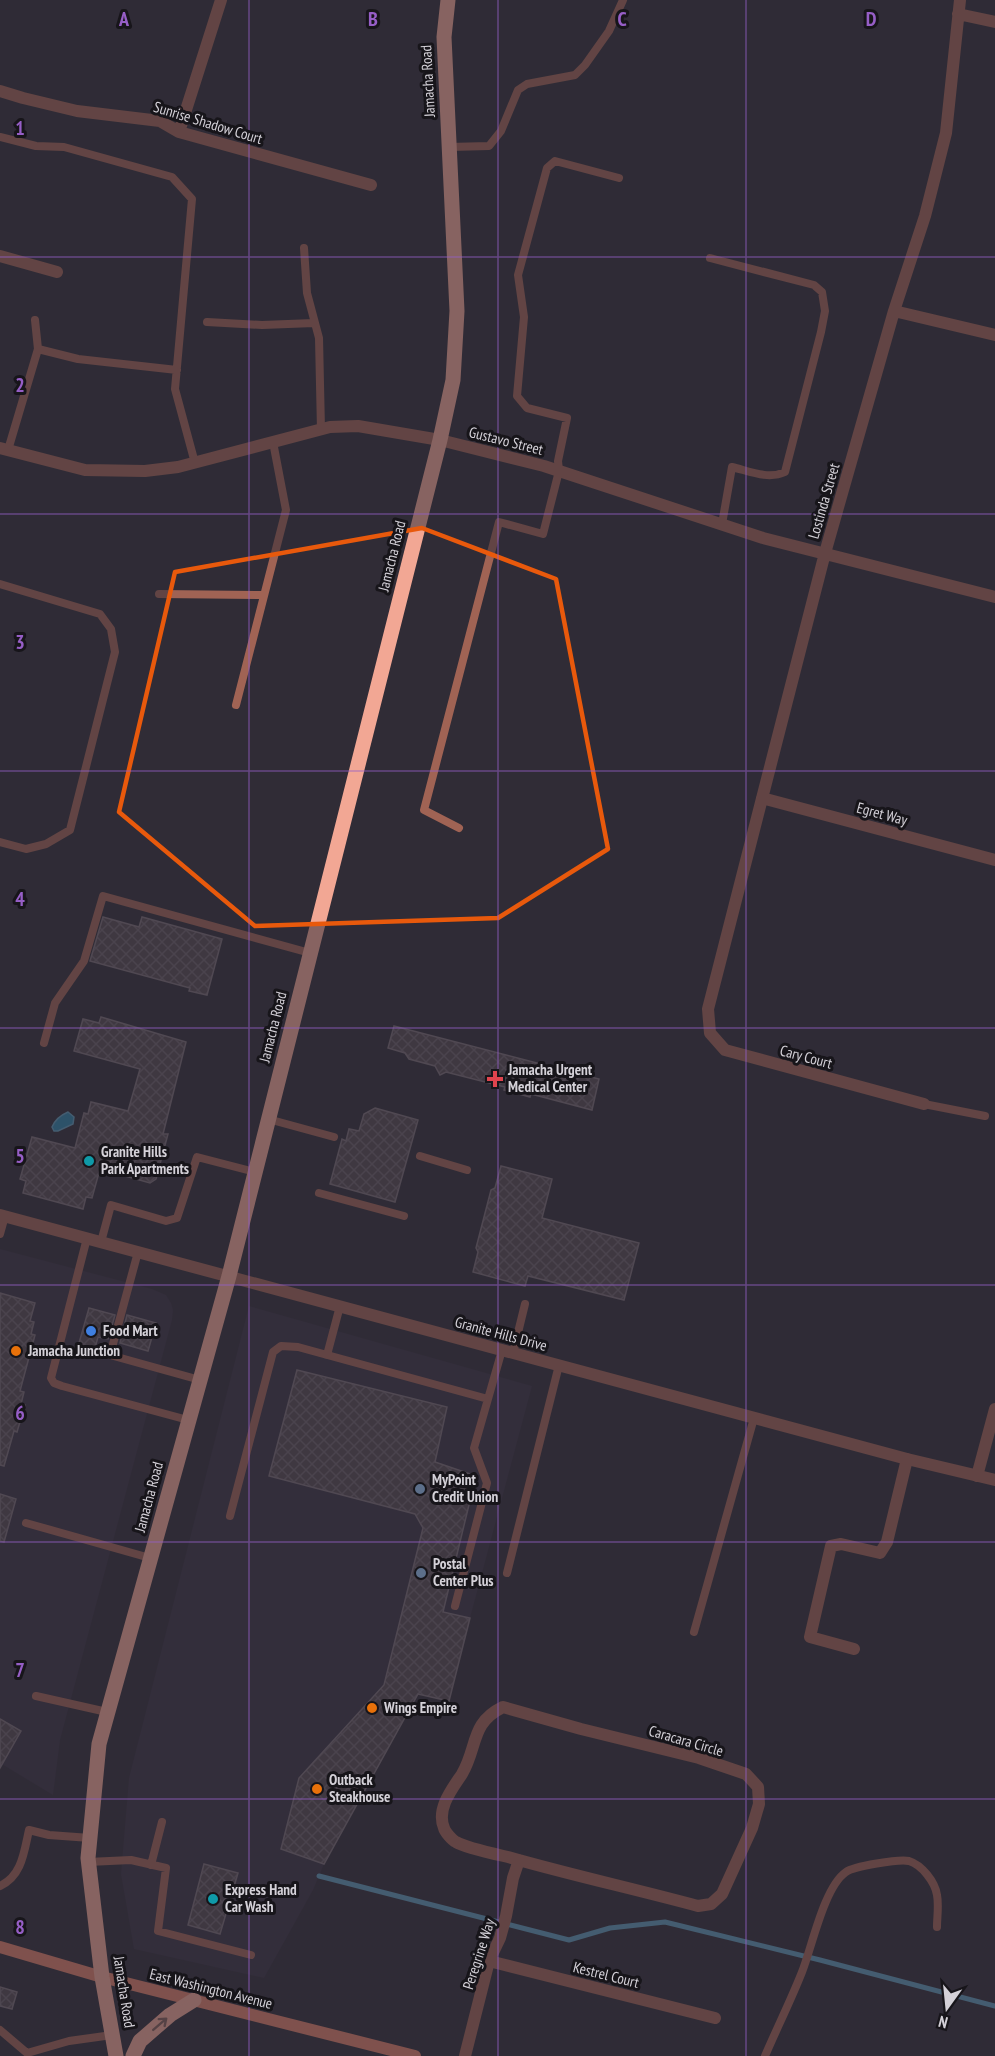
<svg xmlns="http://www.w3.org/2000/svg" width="995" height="2056" viewBox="0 0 995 2056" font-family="'PT Sans Narrow',sans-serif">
  <defs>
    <pattern id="building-cross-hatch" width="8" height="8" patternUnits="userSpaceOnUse" patternTransform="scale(1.5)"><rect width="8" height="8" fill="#53474f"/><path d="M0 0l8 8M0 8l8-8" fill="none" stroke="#6b6068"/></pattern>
  </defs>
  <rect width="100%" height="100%" fill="#302c36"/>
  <path fill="#383141" d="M0,1249L152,1289L166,1295L171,1303L173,1310L172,1320L60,1740L53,1795L0,1763Z
    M249,1306L532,1386L470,1618L449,1701L418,1694L324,1864L313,1890L264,1978L134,1949L121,1874L129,1778Z"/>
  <path fill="#2c80a7" stroke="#5e98b6" stroke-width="1.5" d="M68,1112L74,1117L73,1124L58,1131H54L52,1127C55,1120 61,1115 68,1112Z"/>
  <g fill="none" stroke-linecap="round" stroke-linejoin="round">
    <path stroke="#5e98b6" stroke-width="5" d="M319,1876L569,1940L610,1928L665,1922L820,1960L995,2006"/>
  </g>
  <path fill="url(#building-cross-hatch)" stroke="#786c74" stroke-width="1.5" d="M103,917L139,927L142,917L222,939L207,995L189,991L190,988L90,961Z
    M101,1017L186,1042L163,1134H168L156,1179L150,1183L100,1169L92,1198L86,1197L83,1209L23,1193L26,1181L20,1179L32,1137L75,1148L84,1113L88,1114L91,1102L128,1111L140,1069L74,1051L83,1019L99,1023Z
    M394,1026L599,1079L592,1110L531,1094L530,1097L504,1090L505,1087L446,1072L440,1075L435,1066L409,1059L405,1053L388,1048Z
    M375,1108L418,1120L395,1202L330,1184L342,1139L346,1141L349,1129L359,1131L364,1114Z
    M501,1166L552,1179L542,1218L639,1243L624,1300L528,1276L525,1286L473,1272L478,1252L476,1248L491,1190L495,1188Z
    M0,1293L35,1303L30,1321L34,1322L31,1334L35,1335L20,1391L24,1392L21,1404L25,1405L17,1432L14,1431L4,1466L0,1465Z
    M89,1308L115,1315L108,1339L98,1337L93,1355L77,1350Z
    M127,1315L156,1323L148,1351L120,1343Z
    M297,1370L447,1407L435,1462L476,1476L443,1612L470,1618L449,1701L418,1694L324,1864L281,1849L299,1778L384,1685L423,1528L415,1514L269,1476Z
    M0,1494L16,1499L4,1542L0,1541Z
    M0,1719L21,1731L0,1768Z
    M204,1864L238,1873L220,1934L188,1925Z
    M0,1987L17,1992L12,2009L0,2006Z"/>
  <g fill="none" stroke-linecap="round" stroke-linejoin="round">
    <path stroke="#a06354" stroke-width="8" d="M0,137L36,146L64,147L172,177L192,199L175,389L195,463
      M449,147L489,146L501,131L518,90L527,84L575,75L585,65L609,31L623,0
      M304,248L307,293L319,338L321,430
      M710,258L814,285L822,292L825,311L821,332L785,472C768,480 749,471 732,467L722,524
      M35,320L38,349L78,359L177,370
      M207,322L262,325L314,323
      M8,450L38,349
      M0,584L100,614L111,629L115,652L70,830L46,844L26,849L0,842
      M159,594L264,595
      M236,705L286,510L273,442
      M459,828L424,810L499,522L543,534L559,471L558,461L567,418L527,408L517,396L524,317L518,275L547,168L555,161L619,178
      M44,1043L55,1003L84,961L103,896L310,953
      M924,1104L985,1116
      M268,1119L334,1137
      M420,1156L467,1170
      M319,1193L404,1216
      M0,1234L5,1216
      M87,1238L51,1378L54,1383L62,1386L188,1420
      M101,1242L111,1205L166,1221L177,1218L197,1157L255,1172
      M138,1252L110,1355L200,1380
      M513,1353L525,1304
      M327,1355L340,1306
      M488,1399L502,1350
      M230,1516L273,1352L281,1346L298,1347L488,1399L474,1448L487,1483L455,1606
      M26,1523L150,1558
      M507,1573L559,1365
      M694,1632L754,1418
      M36,1696L107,1712
      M88,1862L131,1860L166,1868L158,1931L251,1955
      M151,1865L162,1822
      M0,1886C22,1876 24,1852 29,1830L49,1835L90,1838
      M0,2030L27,2053L69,2041L112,2035
      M765,2056C777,2028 791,2000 802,1972C812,1947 824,1887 846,1872C854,1866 899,1859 909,1861C922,1865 935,1882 937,1895C939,1905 937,1917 937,1927"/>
    <path stroke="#a06354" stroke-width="12" d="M958,14L995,22
      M0,91L23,98L77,111L160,121L179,132L371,185
      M179,132L221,0
      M0,256L57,272
      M894,311L995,335
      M440,440L544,466L763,538L995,597
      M762,798L995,860
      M924,1104L725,1050L710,1033L708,1009L825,553L894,311L925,216L946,133L960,0
      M977,1476L995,1409
      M854,1649L810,1637L831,1546L841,1544L880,1553L887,1542L907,1459
      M503,1707L581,1729L699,1758L746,1774L758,1787L759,1804L752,1828L722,1894L711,1904L698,1906C635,1889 571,1875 508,1857C495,1854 466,1848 456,1842C452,1840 445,1832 444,1828C436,1809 452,1789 462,1774C478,1747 470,1723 503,1707Z
      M489,1961L715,2018
      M465,2056L489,1961L500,1938L506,1916L513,1878L519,1860"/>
    <path stroke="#a06354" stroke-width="12" d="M0,448L85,470L145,471L178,467L330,427L358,426L440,440
      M0,1215L907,1459L995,1480"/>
    <path stroke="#e07f68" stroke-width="12" d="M0,1947L102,1977L415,2056"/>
    <path stroke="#f2a794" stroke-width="15" d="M116,2056L102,1977L88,1858L99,1744L229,1276L440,440L453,380L457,311L444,37L448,0
      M133,2056L140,2041L170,2015L194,2000"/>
  </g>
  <defs><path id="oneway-shaft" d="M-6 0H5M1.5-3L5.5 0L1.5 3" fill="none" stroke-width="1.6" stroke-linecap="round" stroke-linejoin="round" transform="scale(1.5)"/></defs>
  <use stroke="#845e57" href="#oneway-shaft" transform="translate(160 2024) rotate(-41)"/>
  <path d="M0 0H995V2056H0ZM422,528L556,579L608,849L498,918L255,926L119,812L175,572Z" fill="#302c36" fill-opacity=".55" fill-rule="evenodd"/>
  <path fill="none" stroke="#e8590c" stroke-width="4.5" stroke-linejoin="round" d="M422,528L556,579L608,849L498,918L255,926L119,812L175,572Z"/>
  <path fill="none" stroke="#965ec6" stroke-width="1.5" stroke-opacity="0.55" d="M249,0V2056M498,0V2056M746,0V2056M0,257H995M0,514H995M0,771H995M0,1028H995M0,1285H995M0,1542H995M0,1799H995"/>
  <path fill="#e0444e" stroke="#17151a" stroke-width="2" d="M492 1070h6v6h6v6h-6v6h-6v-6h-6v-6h6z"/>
  <g fill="#0f9aa8" stroke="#17151a" stroke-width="2">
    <circle cx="89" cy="1161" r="6"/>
    <circle cx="213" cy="1899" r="6"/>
  </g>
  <circle fill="#3f7fe0" stroke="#17151a" stroke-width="2" cx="91" cy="1331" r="6"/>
  <g fill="#e8710a" stroke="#17151a" stroke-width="2">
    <circle cx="16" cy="1351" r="6"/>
    <circle cx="372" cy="1708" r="6"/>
    <circle cx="317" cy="1789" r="6"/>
  </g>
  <g fill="#5c6f8a" stroke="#17151a" stroke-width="2">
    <circle cx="420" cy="1489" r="6"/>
    <circle cx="421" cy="1573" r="6"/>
  </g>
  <g text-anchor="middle" stroke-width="6" stroke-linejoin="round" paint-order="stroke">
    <g font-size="15" fill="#d4d1d8" stroke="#17151a">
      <text transform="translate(428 81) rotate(-93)" y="5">Jamacha Road</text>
      <text transform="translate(208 123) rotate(17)" y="5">Sunrise Shadow Court</text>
      <text transform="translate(506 441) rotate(14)" y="5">Gustavo Street</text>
      <text transform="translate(824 501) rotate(-74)" y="5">Lostinda Street</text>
      <text transform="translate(392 556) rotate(-76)" y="5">Jamacha Road</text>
      <text transform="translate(882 814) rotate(15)" y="5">Egret Way</text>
      <text transform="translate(273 1027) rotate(-76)" y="5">Jamacha Road</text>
      <text transform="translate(806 1057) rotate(15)" y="5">Cary Court</text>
      <text transform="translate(501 1334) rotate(15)" y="5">Granite Hills Drive</text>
      <text transform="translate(149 1497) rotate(-75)" y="5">Jamacha Road</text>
      <text transform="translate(686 1741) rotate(16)" y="5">Caracara Circle</text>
      <text transform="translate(479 1954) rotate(-72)" y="5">Peregrine Way</text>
      <text transform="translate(606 1975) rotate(14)" y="5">Kestrel Court</text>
      <text transform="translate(211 1989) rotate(14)" y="5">East Washington Avenue</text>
      <text transform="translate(124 1992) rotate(81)" y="5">Jamacha Road</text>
    </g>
    <g font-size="15" font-weight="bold" fill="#d4d1d8" stroke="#17151a" text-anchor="start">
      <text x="508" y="1075">Jamacha Urgent<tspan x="508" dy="17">Medical Center</tspan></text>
      <text x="101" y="1157">Granite Hills<tspan x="101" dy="17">Park Apartments</tspan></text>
      <text x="103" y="1336">Food Mart</text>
      <text x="28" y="1356">Jamacha Junction</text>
      <text x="432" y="1485">MyPoint<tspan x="432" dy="17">Credit Union</tspan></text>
      <text x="433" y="1569">Postal<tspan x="433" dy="17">Center Plus</tspan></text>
      <text x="384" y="1713">Wings Empire</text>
      <text x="329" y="1785">Outback<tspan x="329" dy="17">Steakhouse</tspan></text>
      <text x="225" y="1895">Express Hand<tspan x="225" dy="17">Car Wash</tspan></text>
    </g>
  </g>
  <g font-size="20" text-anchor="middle" font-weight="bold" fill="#965ec6" stroke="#17151a" stroke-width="6" stroke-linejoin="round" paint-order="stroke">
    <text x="124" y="26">A</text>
    <text x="373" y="26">B</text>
    <text x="622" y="26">C</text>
    <text x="871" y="26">D</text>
    <text x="20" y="135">1</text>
    <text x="20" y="392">2</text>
    <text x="20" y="649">3</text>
    <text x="20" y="906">4</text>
    <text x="20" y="1163">5</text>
    <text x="20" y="1420">6</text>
    <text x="20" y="1677">7</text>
    <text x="20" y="1934">8</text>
  </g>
  <g transform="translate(947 2008) rotate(195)" stroke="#17151a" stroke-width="4.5" paint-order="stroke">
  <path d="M0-4.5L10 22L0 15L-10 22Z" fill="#d4d1d8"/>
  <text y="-9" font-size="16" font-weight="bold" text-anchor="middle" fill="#d4d1d8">N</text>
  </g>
</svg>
